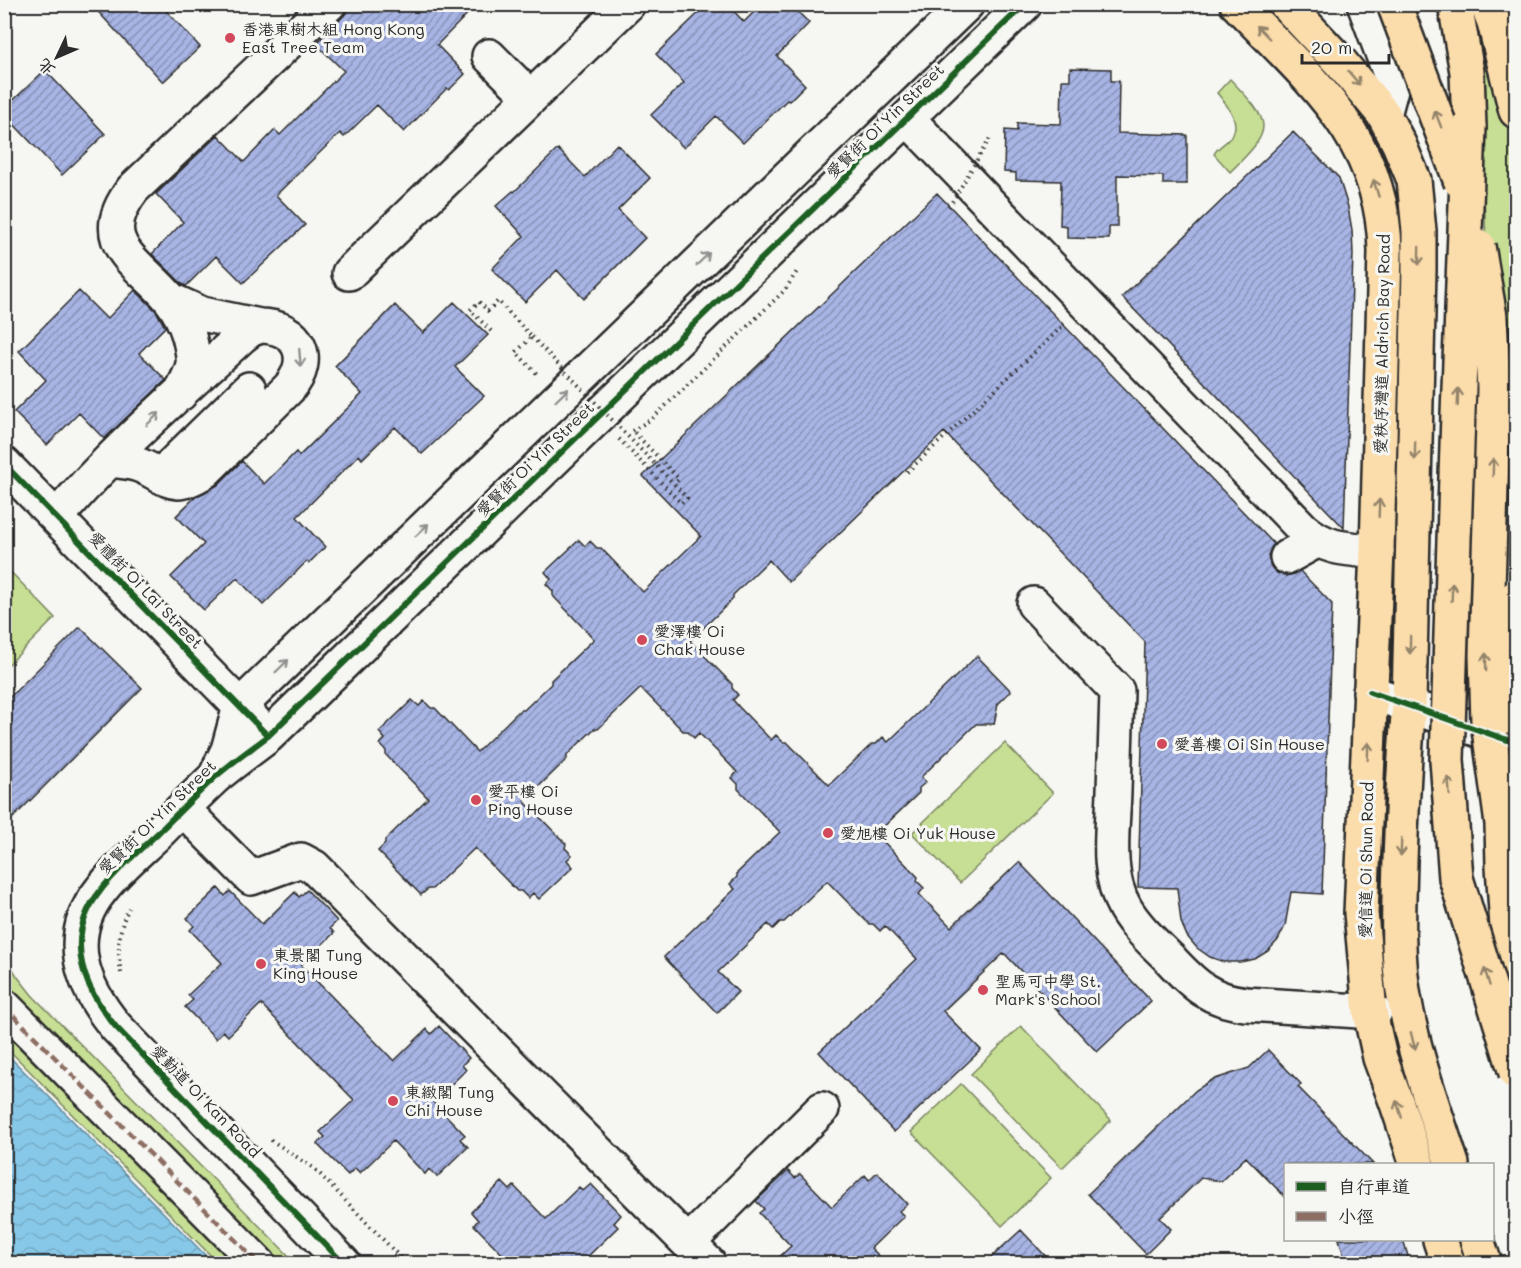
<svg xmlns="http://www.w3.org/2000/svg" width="1521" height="1268" viewBox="0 0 1521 1268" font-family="Mali,'LXGW WenKai TC',sans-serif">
  <defs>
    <pattern id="water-waves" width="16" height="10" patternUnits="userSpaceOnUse" patternTransform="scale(1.5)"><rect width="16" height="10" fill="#87c8e8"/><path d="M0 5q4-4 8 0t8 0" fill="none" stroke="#75acc7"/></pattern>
    <pattern id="building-hatch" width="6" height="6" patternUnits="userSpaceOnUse" patternTransform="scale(1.5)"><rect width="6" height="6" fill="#a7b4e4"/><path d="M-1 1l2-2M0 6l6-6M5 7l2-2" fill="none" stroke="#8893b9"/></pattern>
  </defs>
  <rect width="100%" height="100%" fill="#f6f6f2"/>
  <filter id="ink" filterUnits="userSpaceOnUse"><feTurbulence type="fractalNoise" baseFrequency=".0167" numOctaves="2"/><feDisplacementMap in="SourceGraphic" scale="12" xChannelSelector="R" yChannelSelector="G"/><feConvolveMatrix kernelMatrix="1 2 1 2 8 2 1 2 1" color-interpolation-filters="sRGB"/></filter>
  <g filter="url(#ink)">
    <path fill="#c7df94" stroke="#798560" stroke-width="1.5" d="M1463,5H1516V432L1478,422L1488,311L1485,215L1480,134Z
      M1230,79C1273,124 1275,128 1230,172L1214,154C1218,147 1223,145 1228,140C1245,125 1227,105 1217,93Z
      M5,566L55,618L5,668Z
      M1005,743L1053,793L960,883L912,833Z
      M4,954L17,976L32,995L296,1263H218L5,1046Z
      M1021,1026L1111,1120L1062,1168L971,1074Z
      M961,1084L1051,1178L1002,1226L911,1132Z"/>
    <path fill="url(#water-waves)" stroke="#62899c" stroke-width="1.5" d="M5,1052L213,1263H5Z"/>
    <path fill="url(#building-hatch)" stroke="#2b2b2b" stroke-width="1.5" d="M91,4H160L200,47L163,82Z
      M355,4H477L437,45L465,74L449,90L447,88L404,132L377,105L344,137L340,133L276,195L305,225L243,283L216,256L186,286L182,284L152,254L183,222L156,194L218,135L244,162L275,130L280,135L344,71L316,44Z
      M708,4H727L744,22L762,4H790L809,23L777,56L805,85L789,101L787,100L743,143L716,116L684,148L651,115L684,83L656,54Z
      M1070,68L1111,69V81H1119L1118,133L1187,135V184H1163V176L1117,175V227H1109V239L1067,238V226L1060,225L1061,181L1016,180V173L1004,172L1005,130L1017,131V123L1061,124L1062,80H1070Z
      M45,70L105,134L62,175L4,114V109Z
      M1293,132L1339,178L1348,207L1352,230L1353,254L1344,528L1122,297Z
      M617,144L650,178L618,210L645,238L584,299L557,270L525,302L492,269L524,236L496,206L513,191L514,192L558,149L585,177Z
      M937,193L1274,544L1271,548L1268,556L1271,567L1277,573L1286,576L1300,571L1332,604L1322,894L1291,892L1285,926L1278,940L1268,951L1255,959L1240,962H1224L1210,957L1197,948L1187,936L1181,922L1177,888L1138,887L1145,642L944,432L789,582L769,560L733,595V599L690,641L732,684V688L738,695L733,700L739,707L771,740L776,735L783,742H787L829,785L872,744H876L883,737L888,742L977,656L1011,691L998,704L994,724H976L921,777L926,782L919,788V793L876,834L918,877L917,881L924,888L919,894L951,927L1019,862L1151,1001L1097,1052L1004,953L943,1011L981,1050L894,1132L819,1052L917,959L885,926L880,931L873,924H869L827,881L784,922H780L773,929L768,924L718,972L738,992L717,1013L664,957L735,889L730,884L737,877V873L780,832L738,789V784L732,778L737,772L699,733L694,738L687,731H683L641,688L598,729H594L567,755V759L524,801L566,844L565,848L572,855L567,860L573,867L539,899L533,893L528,898L521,891H517L475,848L432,889H428L421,895L378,851L385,844V840L428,798L386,755V751L380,744L385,739L379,732L412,700L419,706L424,701L431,708H435L477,752L520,710H524L551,684V680L594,639L553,596V591L546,584L551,579L545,572L579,540L585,546L590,541L597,548H601L643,592L701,536L643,476Z
      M135,290L156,311L165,327L139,353L166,380L104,439L79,413L47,445L14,412L46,380L19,351L79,291L107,319Z
      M454,302L488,335L455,367L484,396L422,454L395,427L362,459L359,455L297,517L325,547L309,563L307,561L263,605L237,578L204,610L171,577L204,544L176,516L195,497L218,485L242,461L264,484L296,452L299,456L362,394L335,366L395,305L423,333Z
      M80,627L142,688L4,827V703Z
      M218,888L225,896L230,891L262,924L295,892L299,897L307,890L337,921L330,928L334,933L301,965L370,1036L394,1061L427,1029L431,1034L439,1026L469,1058L462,1065L466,1070L433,1102L465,1135L460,1139L468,1147L437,1177L429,1169L425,1174L393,1141L360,1173L355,1168L348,1175L317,1144L325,1137L320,1132L354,1100L261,1004L228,1036L223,1031L216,1039L185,1007L193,1000L188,995L222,963L190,930L194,926L187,918Z
      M1268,1050L1301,1084L1298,1087L1373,1164H1286V1198L1246,1157L1221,1181L1201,1178L1160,1218L1171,1229L1146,1254L1088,1194L1196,1090L1212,1080L1249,1068Z
      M788,1171L795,1178L800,1174L832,1207L865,1175L869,1180L877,1172L907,1204L899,1211L904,1216L871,1248L886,1263H773L791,1246L759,1213L764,1209L756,1201Z
      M502,1182L510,1190L514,1186L546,1219L579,1187L583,1191L591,1184L621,1215L614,1223L618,1227L581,1263H511L474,1225L478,1220L471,1212Z
      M1021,1230L1052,1263H985Z
      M1339,1239H1403L1410,1263H1346Z"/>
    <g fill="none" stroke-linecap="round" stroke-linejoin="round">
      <defs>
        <path id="minor" d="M1364,4L1393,82L1384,115
          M489,56L530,97
          M907,118L1303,529C1327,550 1347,549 1377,551
          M349,273L628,4
          M180,394C185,384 191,375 193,364C194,356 191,344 189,336C185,323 179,310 170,299C138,261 91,243 133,189L329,4
          M111,460C120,461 131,462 139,465C170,477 171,493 205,471L289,388C314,359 299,326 260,326L202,314L171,300
          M4,464L254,721
          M160,476L249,389
          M57,517C112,452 178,395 241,337L250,330L260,326
          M1287,557L1316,541
          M1034,604L1117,691C1116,724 1115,758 1114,791C1113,829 1105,873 1125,908C1136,927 1154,943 1170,959C1194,985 1210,1000 1246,1004L1375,1012
          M1370,692L1516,743
          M216,775L228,750L240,706L967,4
          M183,809L251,878L301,860L314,867L709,1264
          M4,1006L259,1264
          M688,1243L822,1109
          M344,1264L116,1027C82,986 63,937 101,890C117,869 139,851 159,832C177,814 195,796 214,778C231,763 250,750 268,736L1025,4"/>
        <path id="major" d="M1237,4C1310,80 1384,139 1385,252L1377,551L1361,913L1370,1012L1380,1058L1397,1104L1417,1164
          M1286,4L1341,63L1384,115L1399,144L1414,180L1419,231V269L1409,705C1404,757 1402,808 1400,860C1399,906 1396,952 1404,997C1414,1055 1434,1109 1452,1164
          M1440,1240L1448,1264
          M1477,1240L1485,1264"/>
        <path id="highway" d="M1455,4L1467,72L1469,127
          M1487,4L1494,22L1516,111
          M1502,824L1503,866L1515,1049"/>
      </defs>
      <use href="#minor" stroke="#2b2b2b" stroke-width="38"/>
      <use href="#major" stroke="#2b2b2b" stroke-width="38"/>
      <use href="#highway" stroke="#2b2b2b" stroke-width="38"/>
      <path stroke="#2b2b2b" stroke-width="4" stroke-dasharray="1.5 4.5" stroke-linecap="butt" d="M491,331L470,310L479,302L488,311L498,301L532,337L516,352L538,375
        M632,431L653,418L785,290L798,270
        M619,439L681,503L687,498L674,484L679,479L632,430
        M907,472L1064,325
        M121,973C117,950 118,929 129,908
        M271,1140L315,1169L399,1256L404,1264"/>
      <use href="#minor" stroke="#f6f6f2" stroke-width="33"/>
      <use href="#major" stroke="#fbdcab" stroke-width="33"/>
      <use href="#highway" stroke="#fbdcab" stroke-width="33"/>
      <path stroke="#2b2b2b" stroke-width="1.5" d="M1516,950L1514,965L1516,974"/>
      <defs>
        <path id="highway-bridge" d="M1394,4L1461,182
          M1469,127L1458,414L1447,760L1456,878L1516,1073
          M1478,246L1490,317L1494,389L1486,655L1488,722L1502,824
          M1506,717L1516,597"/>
      </defs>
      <use href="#highway-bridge" stroke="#2b2b2b" stroke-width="38" stroke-linecap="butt"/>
      <path stroke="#2b2b2b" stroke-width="4" stroke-dasharray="1.5 4.5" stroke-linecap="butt" d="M949,207L990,138
        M532,337L674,484"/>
      <use href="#highway-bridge" stroke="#fbdcab" stroke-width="33"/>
      <path stroke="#8d6e63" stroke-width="4.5" stroke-dasharray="9 4.5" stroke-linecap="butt" d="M4,1006L259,1264"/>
      <defs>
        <path id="cycleway" d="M4,464L268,736
          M1370,692L1516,743
          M344,1264L116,1027C82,986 63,937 101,890C117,869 139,851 159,832C177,814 195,796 214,778C231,763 250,750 268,736L1025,4"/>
      </defs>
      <use href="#cycleway" stroke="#f6f6f2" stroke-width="10"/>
      <use href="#cycleway" stroke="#1b5e20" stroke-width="6"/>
    </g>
    <defs><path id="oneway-shaft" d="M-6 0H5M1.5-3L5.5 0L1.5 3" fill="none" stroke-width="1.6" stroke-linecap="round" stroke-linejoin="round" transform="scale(1.5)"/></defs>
    <g stroke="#93846b">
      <use href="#oneway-shaft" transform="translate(1263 32) rotate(-134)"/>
      <use href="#oneway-shaft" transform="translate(1354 78) rotate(50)"/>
      <use href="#oneway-shaft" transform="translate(1438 119) rotate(-111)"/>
      <use href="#oneway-shaft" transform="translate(1376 188) rotate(-107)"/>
      <use href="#oneway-shaft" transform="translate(1419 256) rotate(91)"/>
      <use href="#oneway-shaft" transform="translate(1458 397) rotate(-88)"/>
      <use href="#oneway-shaft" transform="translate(1415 451) rotate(91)"/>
      <use href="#oneway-shaft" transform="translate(1493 467) rotate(-88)"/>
      <use href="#oneway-shaft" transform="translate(1379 508) rotate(-88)"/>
      <use href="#oneway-shaft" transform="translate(1452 592) rotate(-88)"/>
      <use href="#oneway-shaft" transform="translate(1410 645) rotate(91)"/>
      <use href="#oneway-shaft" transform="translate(1486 662) rotate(-91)"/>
      <use href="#oneway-shaft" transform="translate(1368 751) rotate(-88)"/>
      <use href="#oneway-shaft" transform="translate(1449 786) rotate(-94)"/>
      <use href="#oneway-shaft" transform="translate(1401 847) rotate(92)"/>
      <use href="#oneway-shaft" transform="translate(1487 977) rotate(-107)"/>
      <use href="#oneway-shaft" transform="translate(1413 1041) rotate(76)"/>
      <use href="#oneway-shaft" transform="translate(1399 1109) rotate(-108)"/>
    </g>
    <g stroke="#90908e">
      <use href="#oneway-shaft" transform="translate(703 259) rotate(-44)"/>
      <use href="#oneway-shaft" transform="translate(300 358) rotate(85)"/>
      <use href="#oneway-shaft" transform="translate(562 395) rotate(-44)"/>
      <use href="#oneway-shaft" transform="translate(153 419) rotate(-44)"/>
      <use href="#oneway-shaft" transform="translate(422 530) rotate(-44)"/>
      <use href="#oneway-shaft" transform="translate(282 666) rotate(-44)"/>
    </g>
  </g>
  <g fill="#d1495b" stroke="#f6f6f2" stroke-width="2">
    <circle cx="230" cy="38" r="6"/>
    <circle cx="642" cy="640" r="6"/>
    <circle cx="1162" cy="744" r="6"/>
    <circle cx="476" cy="800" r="6"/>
    <circle cx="828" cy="833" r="6"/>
    <circle cx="261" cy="964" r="6"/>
    <circle cx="983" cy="990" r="6"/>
    <circle cx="393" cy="1101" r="6"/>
  </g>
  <g text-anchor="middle" stroke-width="6" stroke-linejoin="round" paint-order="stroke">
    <g font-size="16" fill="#2b2b2b" stroke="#f6f6f2" text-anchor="start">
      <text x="242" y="35">香港東樹木組 Hong Kong<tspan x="242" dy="18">East Tree Team</tspan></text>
      <text x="654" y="637">愛澤樓 Oi<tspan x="654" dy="18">Chak House</tspan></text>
      <text x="1174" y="750">愛善樓 Oi Sin House</text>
      <text x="488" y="797">愛平樓 Oi<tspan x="488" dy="18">Ping House</tspan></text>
      <text x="840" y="839">愛旭樓 Oi Yuk House</text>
      <text x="273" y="961">東景閣 Tung<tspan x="273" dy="18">King House</tspan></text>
      <text x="995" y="987">聖馬可中學 St.<tspan x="995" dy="18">Mark's School</tspan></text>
      <text x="405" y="1098">東緻閣 Tung<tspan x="405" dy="18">Chi House</tspan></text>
    </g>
    <g font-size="16" fill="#2b2b2b" stroke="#f6f6f2">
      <text transform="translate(885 121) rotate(-44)" y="6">愛賢街 Oi Yin Street</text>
      <text transform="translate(1382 344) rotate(-89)" y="6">愛秩序灣道 Aldrich Bay Road</text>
      <text transform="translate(535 459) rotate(-44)" y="6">愛賢街 Oi Yin Street</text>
      <text transform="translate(146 590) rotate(46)" y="6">愛禮街 Oi Lai Street</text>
      <text transform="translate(157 817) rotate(-44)" y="6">愛賢街 Oi Yin Street</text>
      <text transform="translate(1366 860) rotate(-89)" y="6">愛信道 Oi Shun Road</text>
      <text transform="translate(206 1101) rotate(46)" y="6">愛勤道 Oi Kan Road</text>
    </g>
  </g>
  <rect width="1521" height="1268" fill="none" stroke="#f6f6f2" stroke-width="24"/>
  <rect x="12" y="12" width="1497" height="1244" fill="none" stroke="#2b2b2b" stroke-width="2" filter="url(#ink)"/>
  <rect x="1284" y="1163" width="210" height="78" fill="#f6f6f2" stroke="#a5a5a2" stroke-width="1.5"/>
  <rect x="1296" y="1182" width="30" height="9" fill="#1b5e20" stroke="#a5a5a2" stroke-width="1.5"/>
  <text x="1338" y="1193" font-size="18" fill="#2b2b2b">自行車道</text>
  <rect x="1296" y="1212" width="30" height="9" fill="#8d6e63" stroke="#a5a5a2" stroke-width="1.5"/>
  <text x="1338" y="1223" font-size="18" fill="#2b2b2b">小徑</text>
  <g transform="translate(57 57) rotate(226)" stroke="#f6f6f2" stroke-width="4.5" paint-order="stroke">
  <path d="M0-4.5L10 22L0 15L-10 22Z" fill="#2b2b2b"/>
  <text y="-9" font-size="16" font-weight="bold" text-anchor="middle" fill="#2b2b2b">北</text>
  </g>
  <path d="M1302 54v9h87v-9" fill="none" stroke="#2b2b2b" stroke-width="3"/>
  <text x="1311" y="54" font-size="18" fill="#2b2b2b" stroke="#f6f6f2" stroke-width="4.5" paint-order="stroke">20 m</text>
</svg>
